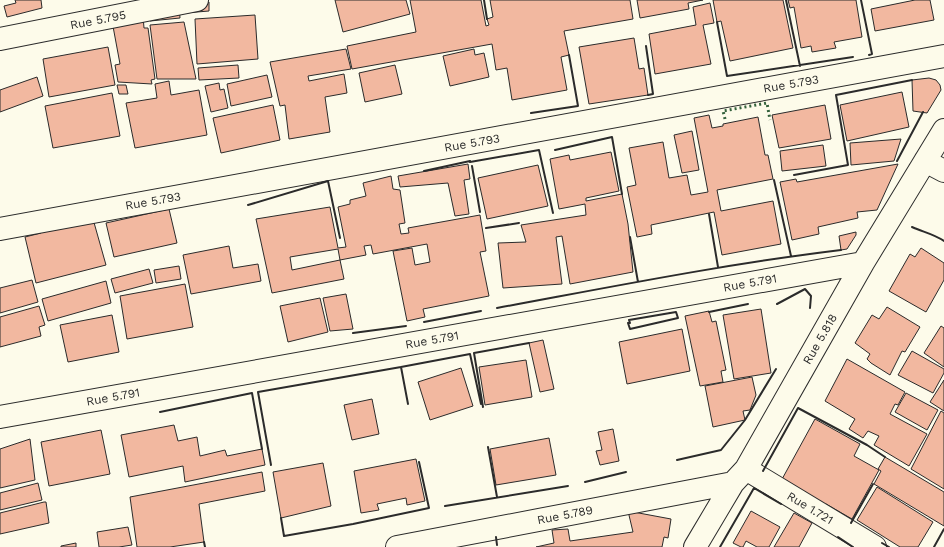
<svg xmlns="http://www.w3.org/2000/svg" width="944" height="547" viewBox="0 0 944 547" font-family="'Work Sans',sans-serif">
  <rect width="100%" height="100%" fill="#fdfbea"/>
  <path fill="#f2b8a0" stroke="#2b2b2b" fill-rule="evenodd" d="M15,0H41L42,8L7,17L4,6L16,3Z
    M335,0H406L410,14L343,32Z
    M410,0H481L486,26L489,25L487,19L493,17L490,0H630L633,19L564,31L569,55L561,57L567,90L512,100L507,68L496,70L492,44L352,69L347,46L416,32Z
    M637,0H703L688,3L689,9L640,18Z
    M713,0H783L793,48L730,61L721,21L717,22Z
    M788,0H856L862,37L834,42L836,48L812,52L811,46L801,48L794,7L790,8Z
    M915,0H930L934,20L875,31L871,9Z
    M209,2V11L185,13L184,4Z
    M710,3L714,23L703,25L711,64L655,74L649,34L696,25L693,7Z
    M179,4L180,18L150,21L149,7Z
    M255,15L258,59L197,64L195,19Z
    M143,16L144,28H148L155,79L151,80L152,84L118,82L115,65L120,64L112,21Z
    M184,22L196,79H157L150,25Z
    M634,38L639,69L644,68L648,95L589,104L579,47Z
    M108,47L115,85L49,97L43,59Z
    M346,49L351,69L308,76L309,81L344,74L347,93L325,97L330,132L289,139L285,105L280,106L270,62Z
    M474,49L475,55L484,53L489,77L450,86L443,56Z
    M238,65L239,78L199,80L198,68Z
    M395,65L402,94L365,102L359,73Z
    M267,75L272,97L231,106L227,84Z
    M37,77L43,96L0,112V90Z
    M929,78L936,80L940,85L941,90L927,113L913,111L912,80Z
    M169,81L171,95L199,90L207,135L135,148L126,103L157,98L155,84Z
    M219,83L220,90L224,89L228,108L211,112L205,86Z
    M117,85H126L128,94H119Z
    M902,92L909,127L847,141L840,105Z
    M112,93L120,136L53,148L45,106Z
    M273,105L280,140L221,153L213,118Z
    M825,105L831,139L779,148L772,115Z
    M709,115L712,128L723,126V124L758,117L765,155H768L773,179L717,190L721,211L773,201L781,244L722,255L714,212L651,225L652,234L637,237L627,187L636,185L629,148L663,142L669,178L687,175L691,195L708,192L694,118Z
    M692,131L699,170L682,173L674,135Z
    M901,139L894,161L851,165L850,143Z
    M823,145L826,166L782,171L780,151Z
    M611,152L619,191L586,198V201L622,194L628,224L633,272L570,284L562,236L556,237L562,284L503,288L498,243L526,242L521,225L586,215L585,204L559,209L550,159L569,155L570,160Z
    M468,164L470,179L464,180L469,214L455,216L448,183L400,187L398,176Z
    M898,164L877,210L857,212L858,218L818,227L819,234L792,240L780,182L796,179L797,182Z
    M538,165L548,206L487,219L478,178Z
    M391,176L393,189L400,190L405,223L399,224L401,234L409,233L408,228L480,215L486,251L480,252L489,296L423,309L425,317L407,321L393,251L412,248L415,265L430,262L427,244L373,254L371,245L364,246L366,255L340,260L344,279L272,293L256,219L330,207L338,248L346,247L338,207L350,204V200L366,196L363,183ZM338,249L340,260L292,270L290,257Z
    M169,209L177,243L114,257L106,223Z
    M93,219L106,265L36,283L25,237L41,233L40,231Z
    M856,232V235L847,249L841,250L839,236Z
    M229,246L233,268L258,264L261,281L191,294L183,255Z
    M921,248L944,263V280L926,312L889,291L910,254L915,257Z
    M179,266L181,279L156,283L154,270Z
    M149,269L153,283L115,293L111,279Z
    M32,280L38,302L0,313V288Z
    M106,281L111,303L48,321L42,299Z
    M185,284L193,327L127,339L120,296Z
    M346,294L353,329L330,331L323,298Z
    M320,298L328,332L288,342L280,306Z
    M39,306L45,325L39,327L41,336L0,347V317Z
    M887,307L920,327L905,352L902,351L890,375L871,363L867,359L870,354L855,343L872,315L879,319Z
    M761,309L771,373L734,379L723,315Z
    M709,311L712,322L716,321L726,370L721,371L723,382L700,386L685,316Z
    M112,315L119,352L68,362L60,325Z
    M941,326L944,328V367L924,353Z
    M682,329L690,371L627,384L619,342Z
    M543,340L554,389L540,392L529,343Z
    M912,351L944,369V373L933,393L898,375Z
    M847,359L905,392L898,405L895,404L890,414L927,434L909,466L874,445L879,436L868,431L863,438L849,429L855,419L825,401Z
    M526,360L532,397L485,405L479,367Z
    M461,368L473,406L430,420L418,382Z
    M752,377L756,395L750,410L743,411L745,420L713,427L705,386Z
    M944,380V411L930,402Z
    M906,393L938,410L927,430L895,412Z
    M372,399L379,434L352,440L344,405Z
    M941,411L944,413V489L911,469Z
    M815,419L860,444L854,456L879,470L852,519L826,504L825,506L781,481Z
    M174,425L178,441L197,437L200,456L225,450L227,456L262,449L265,465L185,482L183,466L129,477L121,435Z
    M613,429L619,461L600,465L596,451L602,450L598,432Z
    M101,430L110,474L49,486L41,442Z
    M549,438L556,475L496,485L490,449Z
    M30,439L35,480L0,488V449Z
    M885,457L944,492V526L874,484L881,471L878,469Z
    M416,459L425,501L407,505L406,498L377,504L379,510L361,513L354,471Z
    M323,463L331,506L281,518L273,472Z
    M262,472L265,491L199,504L204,542L170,547H137L130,497Z
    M38,483L42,500L0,510V493Z
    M877,487L933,522L918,547H900L857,520Z
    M44,502H46L49,523L0,534V513Z
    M628,511L671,519L668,538L664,537L662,547H536L554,543L552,530L568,529L570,541L633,532Z
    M751,511L780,527L769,547H757L746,541L743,547H741L733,543Z
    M794,513L812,523L799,547H774Z
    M128,527L132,545L119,547H99L97,532Z
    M76,543V547H61V546Z"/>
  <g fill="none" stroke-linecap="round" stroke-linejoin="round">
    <defs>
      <path id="minor" d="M0,39L197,0
        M925,161L944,171
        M0,229L944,56
        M0,417L863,263
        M746,469L875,547
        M397,547L733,483
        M695,547L733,483L746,469L863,263L944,130"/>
    </defs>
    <use href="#minor" stroke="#2b2b2b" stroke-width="24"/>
    <use href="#minor" stroke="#fdfbea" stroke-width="22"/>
    <path stroke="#34623c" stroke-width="3" stroke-dasharray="2 3" stroke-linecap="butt" d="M725,119L723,111L767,103L770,120"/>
    <path stroke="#2b2b2b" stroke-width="2" d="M484,0L487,19
      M786,0L800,66
      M861,0L872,54L869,55
      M717,22L727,76L853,57
      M646,46L653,94L648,95
      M531,113L578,106L569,55
      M555,150L612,137L622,194
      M897,161L923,112
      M470,162L539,150L553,213
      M472,166L480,212
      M424,171L470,161
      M794,175L848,165L836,95L912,80
      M774,180L791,256
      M248,205L328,181L340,238
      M709,214L718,267
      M912,227C923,232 934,234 944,241
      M486,228L519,223
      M630,237L638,282
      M777,304L805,289L811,296L810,308
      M497,308C611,287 725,264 841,250
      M676,312L678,318L630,329L628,323H630L629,320Z
      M709,312L748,304
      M424,322L481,311
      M353,333L406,326
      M401,367L408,404
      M483,407L474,353L529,343
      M160,412L252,393L262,449
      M488,447L497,497
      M677,460L721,450L745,420L776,369
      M271,465L258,392L401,367L470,354L481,404
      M763,471L798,408L867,445L885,457
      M585,482L626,472
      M445,506L568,486
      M281,518L284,536L353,524L429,508L419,462
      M851,523L873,484
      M496,537L497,545
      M838,537L853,547
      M204,542L205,547
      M882,543L889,547
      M720,547L754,488L781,504
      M934,547L944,529"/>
  </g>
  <g text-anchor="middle" stroke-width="3" stroke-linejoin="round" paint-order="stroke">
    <g font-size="12" fill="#2b2b2b" stroke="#fdfbea">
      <text transform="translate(98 20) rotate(-11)" y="4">Rue 5.795</text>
      <text transform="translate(791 84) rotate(-10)" y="4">Rue 5.793</text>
      <text transform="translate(472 143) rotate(-10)" y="4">Rue 5.793</text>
      <text transform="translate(153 201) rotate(-10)" y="4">Rue 5.793</text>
      <text transform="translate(750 283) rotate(-10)" y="4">Rue 5.791</text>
      <text transform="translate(820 339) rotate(-60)" y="4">Rue 5.818</text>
      <text transform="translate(432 340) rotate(-10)" y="4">Rue 5.791</text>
      <text transform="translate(113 397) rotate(-10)" y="4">Rue 5.791</text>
      <text transform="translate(810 508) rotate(31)" y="4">Rue 1.721</text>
      <text transform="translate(565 515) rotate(-11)" y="4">Rue 5.789</text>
    </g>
  </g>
</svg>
